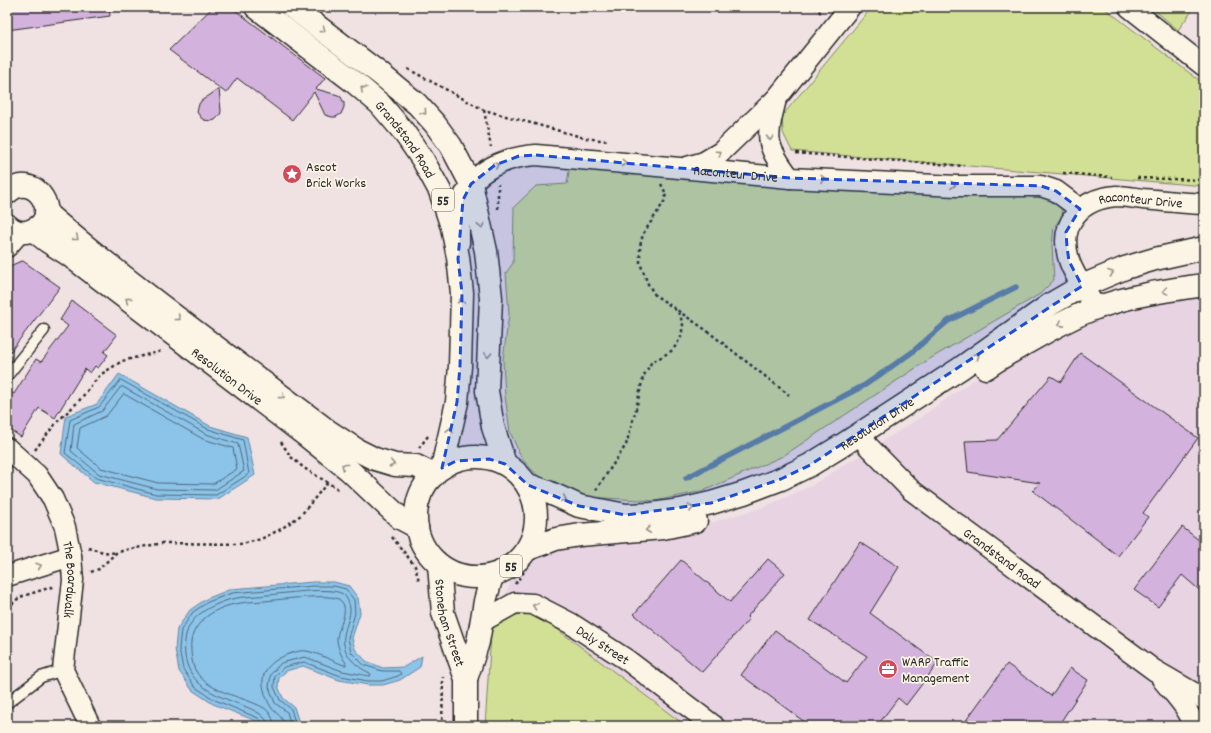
<svg xmlns="http://www.w3.org/2000/svg" width="1211" height="733" viewBox="0 0 1211 733" font-family="Dekko,sans-serif">
  <rect width="100%" height="100%" fill="#f0e1e3"/>
  <filter id="ink" filterUnits="userSpaceOnUse"><feTurbulence type="fractalNoise" baseFrequency=".025" numOctaves="2"/><feDisplacementMap in="SourceGraphic" scale="8" xChannelSelector="R" yChannelSelector="G"/><feConvolveMatrix kernelMatrix="1 2 1 2 8 2 1 2 1" color-interpolation-filters="sRGB"/></filter>
  <g filter="url(#ink)">
    <path fill="#e7d3e2" d="M1204,293V726H488L496,620L511,581L534,554L563,543L642,537L714,522L764,507L811,486L915,421L975,379L1068,324L1130,306Z"/>
    <path fill="#d1e094" stroke="#7e8660" d="M872,7H1103L1204,84V186L792,151L783,133L782,116Z
      M1151,7H1195L1178,30Z
      M571,158L790,178L1049,198L1059,201L1063,215L1054,227L1052,245L1054,280L1040,294L928,360L783,456L703,491L655,501L588,497L563,488L537,475L522,459L510,432L505,396L503,360L509,314L506,273L513,263L514,207L536,186L567,184Z
      M527,613L537,614L686,726H485L491,633C498,617 511,616 527,613Z"/>
    <path fill="#8bc3e9" stroke="#65869d" d="M119,374L210,426L247,437L255,475L218,499L156,498L94,482L61,454L66,416L97,404Z
      M313,582H334L349,586L358,598L360,613L352,638L355,649L366,661L383,668L404,667L422,656L420,667L400,680L383,685H368L339,680L303,666L286,671L279,678L278,686L283,698L294,707L300,726H260L256,721L213,704L192,690L179,671L175,649L177,629L190,610L206,599L231,589Z"/>
    <g fill="none" stroke-linecap="round" stroke-linejoin="round">
      <path stroke="#516877" stroke-width="1" d="M121,380L208,429L243,440L249,474L216,495L156,494L96,478L65,453L70,420L99,407Z
        M121,387H123L206,434L238,444L244,471L215,490L157,489L99,474L71,451L74,424L102,411Z
        M124,394L203,439L233,448L237,469L213,484L158,483L101,468L77,448L80,428L106,416Z
        M263,726L262,722L258,718L215,700L195,687L183,669L179,648L181,630L193,612L208,602L232,593L313,586H334L346,589L354,600L355,613L348,638L351,652L364,665L382,671H399L401,674L398,676L382,681H368L341,676L304,662L284,667L275,676L274,687L280,700L291,709L296,726
        M268,726C266,697 178,708 185,641C187,618 206,608 225,601C239,596 253,597 267,595C283,594 330,586 343,594C345,595 347,599 348,601C354,613 345,625 344,636C341,653 356,667 370,673L371,675L369,676L342,671L305,657L281,663L271,674L269,687L275,703L287,712L291,726
        M274,726C274,719 270,712 264,708C242,695 203,693 193,665C192,660 191,654 191,650C188,625 213,608 235,604C247,601 261,602 274,600C286,599 332,593 340,600C351,609 338,627 337,638C337,646 341,656 346,663V665H344C332,661 319,653 306,651C301,650 296,652 292,653C275,658 258,670 264,690C265,695 268,703 271,707C278,717 280,712 285,726"/>
      <path stroke="#65869d" stroke-width="5.5" d="M686,478L865,385L911,353L948,321L1016,287"/>
    </g>
    <path fill="#d3b2de" stroke="#2b2b2b" d="M7,7H109L110,16L7,30Z
      M213,7H231L325,78L316,89L338,95L341,97L344,103V107L341,114L336,117H332L325,115L314,92L292,120L237,78L226,93L169,50Z
      M219,89L221,111L220,115L215,120L211,121L204,120L201,118L197,112L199,104L201,101Z
      M23,261L60,287L7,356V272L12,265L19,262Z
      M72,301L117,335L104,352L108,355L98,368L95,366L90,373L85,369L55,418L39,408L21,437L7,428V390L14,394L36,359L41,362L68,326L60,320Z
      M1080,353L1198,438L1143,513L1148,517L1118,556L1099,541L1033,491L1040,483L968,472L965,441L997,440L1051,376L1061,382Z
      M1182,527L1204,544V594L1182,575L1158,607L1134,590Z
      M860,542L899,567L870,613L938,663L906,705L898,698L877,726H810L741,675L775,630L846,683L867,656L810,620Z
      M768,559L785,573L747,617L749,619L702,672L634,614L681,560L730,602Z
      M1007,664L1051,696L1070,668L1088,680L1058,726H962Z"/>
    <g fill="none" stroke-linecap="round" stroke-linejoin="round">
      <defs>
        <path id="service" d="M7,376L44,330
          M7,703L41,677L63,670"/>
        <g id="minor">
          <path d="M1129,7L1204,66"/>
          <path d="M776,99C773,113 767,129 770,143C773,156 782,167 790,178"/>
          <path d="M687,167L704,162L721,152L776,99L850,7"/>
          <path id="s1" d="M459,243C459,229 458,213 463,199C474,169 507,157 536,155L790,178L957,186H1041L1056,191L1080,209"/>
          <path d="M7,247L20,232"/>
          <path id="s2" d="M1096,308C1088,295 1073,274 1069,260C1058,224 1080,199 1116,196C1125,196 1135,198 1143,199C1164,201 1184,203 1204,204"/>
          <path id="s3" d="M861,434L868,446L911,490L1154,670L1204,699"/>
          <path id="s4" d="M7,448L37,475L53,499L65,527L71,556L73,580L63,670L90,726"/>
          <path d="M7,576L71,556"/>
          <path id="s5" d="M481,622L515,603L533,604L570,623L627,660L714,726"/>
          <path d="M1162,679C1173,693 1189,708 1194,726"/>
        </g>
        <g id="tertiary">
          <path d="M7,193C35,167 66,219 30,231C21,234 13,231 7,225"/>
          <path d="M46,213C136,290 233,359 328,431L357,450L375,459L395,465L416,466L434,475"/>
          <path id="s6" d="M33,230L47,241L69,255L304,434L349,470L400,518L417,527"/>
        </g>
        <g id="primary">
          <path id="s7" d="M256,7L354,82L380,104L403,131L423,160L440,191L452,227L458,257L462,293L460,366L457,402L442,468"/>
          <path d="M292,7L379,73L417,104L435,124L451,146L471,184L486,251L491,298L487,391L493,427L505,464"/>
          <path d="M986,368C1005,355 1024,344 1044,333C1061,324 1078,314 1096,308C1131,295 1168,290 1204,285"/>
          <circle cx="476" cy="517" r="60"/>
          <path id="s8" d="M528,485L548,492L579,506L626,515L652,514L681,510L711,503L744,493L781,479L810,465L841,446L961,368L1051,304L1082,286L1125,268L1155,259L1204,248"/>
          <path d="M528,549L556,539L580,535L663,528L696,521"/>
          <path id="s9" d="M439,565L443,613L466,679"/>
          <path d="M466,726V679L478,642L485,601L492,576"/>
        </g>
      </defs>
      <use href="#service" stroke="#2b2b2b" stroke-width="13"/>
      <use href="#minor" stroke="#2b2b2b" stroke-width="23"/>
      <use href="#tertiary" stroke="#2b2b2b" stroke-width="25"/>
      <use href="#primary" stroke="#2b2b2b" stroke-width="25"/>
      <path stroke="#2b2b2b" stroke-width="2.5" stroke-dasharray="3 3" stroke-linecap="butt" d="M814,7L821,13
        M408,69L484,110L585,138L608,141
        M484,110L491,147
        M796,153L964,166
        M1063,173L1112,177
        M1137,178L1204,180
        M661,184L666,194L664,202L643,234L640,246V263L648,284L655,295L706,330L789,395
        M498,209V184
        M281,442L291,457L304,468L338,489
        M419,448L428,436
        M35,450L41,442L57,422L78,402L100,375L122,361L162,351
        M596,490L626,445L636,409L643,377L651,363L673,350L681,337L683,325L680,315L673,307
        M392,537L415,566L419,581
        M88,547L103,552L116,553
        M91,572L99,569L116,553L125,550L163,543L242,544L261,539L281,529L301,515L328,482
        M515,584L526,569
        M7,608L20,597L55,586
        M442,726L443,677"/>
      <use href="#service" stroke="#fcf5e5" stroke-width="10"/>
      <use href="#minor" stroke="#fcf5e5" stroke-width="20"/>
      <use href="#tertiary" stroke="#fcf5e5" stroke-width="22"/>
      <use href="#primary" stroke="#fcf5e5" stroke-width="22"/>
    </g>
    <defs><path id="oneway-chevron" d="M-2-3.5L2.5 0L-2 3.5" fill="none" stroke-width="1.6" stroke-linecap="round" stroke-linejoin="round"/></defs>
    <g stroke="#949088">
      <use href="#oneway-chevron" transform="translate(323 30) rotate(37)"/>
      <use href="#oneway-chevron" transform="translate(363 89) rotate(-139)"/>
      <use href="#oneway-chevron" transform="translate(424 112) rotate(49)"/>
      <use href="#oneway-chevron" transform="translate(770 138) rotate(88)"/>
      <use href="#oneway-chevron" transform="translate(719 153) rotate(-34)"/>
      <use href="#oneway-chevron" transform="translate(624 163) rotate(5)"/>
      <use href="#oneway-chevron" transform="translate(496 165) rotate(-27)"/>
      <use href="#oneway-chevron" transform="translate(823 179) rotate(3)"/>
      <use href="#oneway-chevron" transform="translate(953 185) rotate(2)"/>
      <use href="#oneway-chevron" transform="translate(481 226) rotate(79)"/>
      <use href="#oneway-chevron" transform="translate(76 238) rotate(39)"/>
      <use href="#oneway-chevron" transform="translate(1111 273) rotate(-20)"/>
      <use href="#oneway-chevron" transform="translate(1165 291) rotate(170)"/>
      <use href="#oneway-chevron" transform="translate(128 300) rotate(-143)"/>
      <use href="#oneway-chevron" transform="translate(461 301) rotate(-89)"/>
      <use href="#oneway-chevron" transform="translate(178 318) rotate(37)"/>
      <use href="#oneway-chevron" transform="translate(1061 324) rotate(151)"/>
      <use href="#oneway-chevron" transform="translate(488 355) rotate(92)"/>
      <use href="#oneway-chevron" transform="translate(977 356) rotate(-35)"/>
      <use href="#oneway-chevron" transform="translate(282 396) rotate(37)"/>
      <use href="#oneway-chevron" transform="translate(450 430) rotate(-77)"/>
      <use href="#oneway-chevron" transform="translate(392 464) rotate(12)"/>
      <use href="#oneway-chevron" transform="translate(344 466) rotate(-141)"/>
      <use href="#oneway-chevron" transform="translate(564 499) rotate(25)"/>
      <use href="#oneway-chevron" transform="translate(691 508) rotate(-12)"/>
      <use href="#oneway-chevron" transform="translate(648 530) rotate(174)"/>
      <use href="#oneway-chevron" transform="translate(39 566) rotate(-19)"/>
      <use href="#oneway-chevron" transform="translate(535 606) rotate(-160)"/>
    </g>
  </g>
  <path fill="#1d4ed8" fill-opacity="0.2" stroke="#1d4ed8" stroke-width="3" stroke-dasharray="8 5" stroke-linejoin="round" d="M536,155L790,178L1041,186L1056,191L1080,209L1066,232L1067,247L1069,261L1082,286L810,465L781,479L711,503L626,515L579,506L528,485L505,464L489,459L456,461L442,468L457,402L460,366L462,293L458,259L463,200L471,184L495,165L519,156Z"/>
  <defs>
    <symbol id="sight-disc" viewBox="-11 -11 22 22"><circle r="9.5" fill="#d1495b" stroke="#fcf5e5"/><path d="M0-6L1.8-2.2L6-1.7L2.9 1.2L3.7 5.4L0 3.3L-3.7 5.4L-2.9 1.2L-6-1.7L-1.8-2.2Z" fill="#fff"/></symbol>
    <symbol id="office-disc" viewBox="-11 -11 22 22"><circle r="9.5" fill="#d1495b" stroke="#fcf5e5"/><path d="M-6-3h4V-5.5h4V-3h4V5H-6ZM-1-4.5V-3h2v-1.5ZM-6 0V1H6V0Z" fill="#fff"/></symbol>
  </defs>
  <g fill-rule="evenodd">
    <use href="#sight-disc" x="281" y="163" width="22" height="22"/>
    <use href="#office-disc" x="877" y="658" width="22" height="22"/>
  </g>
  <g text-anchor="middle" stroke-width="3.5" stroke-linejoin="round" paint-order="stroke">
    <g fill="#fcf5e5" stroke="#6a6863" stroke-width="1">
      <rect x="432" y="189" width="22" height="22" rx="3"/>
      <rect x="500" y="555" width="22" height="22" rx="3"/>
    </g>
    <g font-size="13" font-weight="bold" fill="#2b2b2b">
      <text x="443" y="205">55</text>
      <text x="511" y="571">55</text>
    </g>
    <g font-size="14" fill="#2b2b2b" stroke="#fcf5e5">
      <text dy="5" stroke="none"><textPath href="#s7" startOffset="201">Grandstand Road</textPath></text>
      <text dy="5" stroke="none"><textPath href="#s1" startOffset="335">Raconteur Drive</textPath></text>
      <text dy="5" stroke="none"><textPath href="#s2" startOffset="173">Raconteur Drive</textPath></text>
      <text dy="5" stroke="none"><textPath href="#s6" startOffset="243">Resolution Drive</textPath></text>
      <text dy="5" stroke="none"><textPath href="#s8" startOffset="374">Resolution Drive</textPath></text>
      <text dy="5" stroke="none"><textPath href="#s3" startOffset="189">Grandstand Road</textPath></text>
      <text dy="5" stroke="none"><textPath href="#s4" startOffset="153">The Boardwalk</textPath></text>
      <text dy="5" stroke="none"><textPath href="#s9" startOffset="59">Stoneham Street</textPath></text>
      <text dy="5" stroke="none"><textPath href="#s5" startOffset="138">Daly Street</textPath></text>
    </g>
    <g font-size="14" fill="#2b2b2b" stroke="#fcf5e5" text-anchor="start">
      <text x="306" y="171">Ascot<tspan x="306" dy="16">Brick Works</tspan></text>
      <text x="902" y="666">WARP Traffic<tspan x="902" dy="16">Management</tspan></text>
    </g>
  </g>
  <rect width="1211" height="733" fill="none" stroke="#fcf5e5" stroke-width="24"/>
  <rect x="12" y="12" width="1187" height="709" fill="none" stroke="#2b2b2b" stroke-width="1.5" filter="url(#ink)"/>
</svg>
